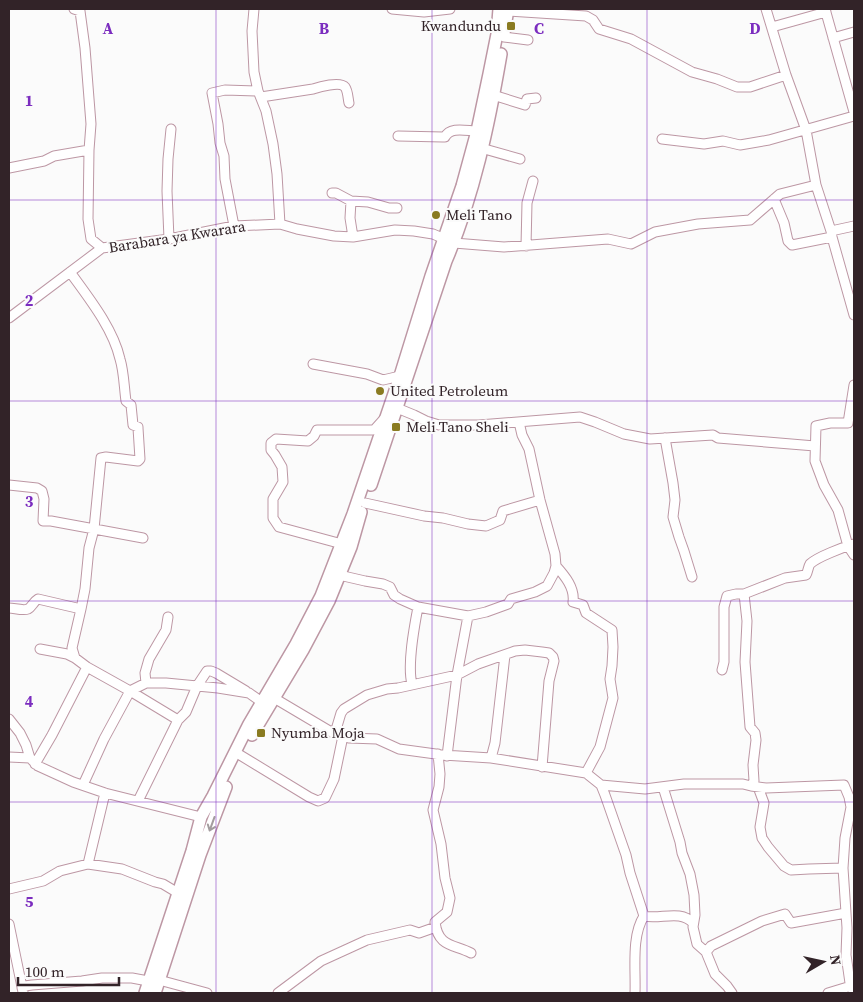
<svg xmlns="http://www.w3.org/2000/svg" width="863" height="1002" viewBox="0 0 863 1002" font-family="'Source Serif 4',serif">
  <rect width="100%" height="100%" fill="#fbfbfb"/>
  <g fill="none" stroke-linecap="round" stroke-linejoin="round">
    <defs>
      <path id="minor" d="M74,9L80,11L85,48L91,124L89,150L88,219L91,239L102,248
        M254,9L252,31L254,72L258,91L266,111L273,144L277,174L280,224
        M392,9L424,12L450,9
        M502,9L508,11L586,16L593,20L599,29L631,39L692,72L717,79L737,87H750L786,75
        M766,9L786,75L806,130L816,185L831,231L832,237L854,315
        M825,9L854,112
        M772,27L826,12
        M504,37L528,40
        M833,38L854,32
        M493,95L525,105L527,99L536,98
        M261,97L313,89C319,87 340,81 345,87C348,91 348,99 349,103
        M398,136L443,137H445C450,126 467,131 477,131
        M662,139L704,144L723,141L740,145L769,140L854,116
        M481,148L520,159
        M9,168L44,161L54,156L89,150
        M332,193H336L351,201L368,202L389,208H397
        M774,199L784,223L788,241L792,245L832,237
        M351,201L350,218L353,237
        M234,226L225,179L224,156L220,143L218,124L212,93L225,90L258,91
        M831,231L854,226
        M169,239L167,191L168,159L171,129
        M526,246L527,203L533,181
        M70,272C88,297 113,328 120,359C124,372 124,387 126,401L131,405L133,425L138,427V428L140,459L138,461L106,457L101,458L94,529L89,548L85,589L81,609L72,648L75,658L87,667L130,691L146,683H166L218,688L249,693L266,705
        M9,318L102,248L169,239L234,226L280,224L297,229L334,236L353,237L395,230L414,231L433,234L454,243L504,247L608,239L631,244L655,232L698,224L750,220L780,194L816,185
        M313,364L367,374L383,380L400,376
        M854,385L848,423H830L816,426L815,461L824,485L838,510L848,546L854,555
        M392,406L414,415L426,421L439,425H479L580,417L595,422L624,434L650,439L713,435L718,438L815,446
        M665,438L673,483L675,500L673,517L679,537L684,551L692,577
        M9,485L37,488L42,491L44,499L43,521H51L143,538
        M365,503L424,516L443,518L468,524L486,526L500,520L503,511L540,500
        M342,544L279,527L273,518V499L283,482L282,467L275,455L271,450V443L276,439L308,441L314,436L317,430H373L375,429L384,419
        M556,566C565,576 575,588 573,602L583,605L586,613L612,630L613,647L612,666L610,679L613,698L600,747L586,773
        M339,575L365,581L383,584L390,587L394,595L400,599L418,607L468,616L486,612L508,604L511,599L535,592L547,586L554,573L556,566L555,554L540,500L529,449L522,435L519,422
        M744,594L747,621L745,662L750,727L755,733L756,740L753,765L754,781L751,786
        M9,608C14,608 23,611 28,609C32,607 33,602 38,599L81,609
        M40,649L67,654L75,658
        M722,670L724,662V607L727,596L736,594H744L785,578L806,575C808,572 808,567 810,564C817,557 844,547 854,544
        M146,683L145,673L149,659L166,630L168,617
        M412,684C407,665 414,628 418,607
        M274,698L333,733L349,738L377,739L399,749L443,755L491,758L586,773L601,785L605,795L626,855L630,873L644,916C631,936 636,970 635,993
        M9,719L20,733L26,745L30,758L38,766L73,782L105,793L201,817
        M335,733L341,713L344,709L367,695L387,689L398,688L457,675L478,664L515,651L525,650L542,652L549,653L553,657L554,661L549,681L542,767
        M438,754L440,774L439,787L433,810L441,844L445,878L450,898L447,912L435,922C438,947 453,944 471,953
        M240,755L309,797L318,801L325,798L334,779L343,736
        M447,756L457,675L468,616
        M9,757L30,758
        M491,758L495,743L505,655
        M35,764L52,735L87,667
        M83,785L104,739L130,691L178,720
        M601,785L645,789L684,784H743L751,786L766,788L844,785L849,797L851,807L845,838L843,868L847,928L846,955L850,983L854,993
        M663,787L680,842L682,853L690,874L694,895L695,915L693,927L697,944L706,952L715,974L727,986L732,993
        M758,787L764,803L760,827L762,838L768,847L784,866L791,870L809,869L843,868
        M138,801L178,720L186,712L197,686L207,671H211L216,673L246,691
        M88,864L105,793
        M9,889L43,881L60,871L88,864L122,869L155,882L163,884L178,893
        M644,916C660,920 680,909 693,923
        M9,924L23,992
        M706,952L711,946L762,921L785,914L791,923L846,913
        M159,980L207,993
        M22,988L25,986L32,985L82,981L102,978H132L148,981
        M278,993L321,961L367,940L410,930L419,933L436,927
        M828,993L851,986L854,983"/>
      <path id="major" d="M504,33L508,9
        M371,485L446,261C474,196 489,124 501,54
        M252,735L303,650L329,601L351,547L361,512
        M145,993L192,851L201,817L213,796L249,724L296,644L321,596L353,514L400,376L431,276L462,186L477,131L489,74L497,34L499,9
        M155,993L200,855L226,787"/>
    </defs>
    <use href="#minor" stroke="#bd97a4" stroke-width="11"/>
    <use href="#major" stroke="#bd97a4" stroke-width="14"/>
    <use href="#minor" stroke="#fff" stroke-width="9"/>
    <use href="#major" stroke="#fff" stroke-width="11"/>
  </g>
  <defs><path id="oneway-shaft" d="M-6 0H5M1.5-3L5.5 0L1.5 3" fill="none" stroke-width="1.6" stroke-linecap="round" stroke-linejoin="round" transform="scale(1.25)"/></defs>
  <use stroke="#a39c9e" href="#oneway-shaft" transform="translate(212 824) rotate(110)"/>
  <path fill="none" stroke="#7b2cbf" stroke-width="1" stroke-opacity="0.55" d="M216,9V993M432,9V993M647,9V993M9,200H854M9,401H854M9,601H854M9,802H854"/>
  <g fill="#8a7b21" stroke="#fbfbfb" stroke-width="2">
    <rect x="506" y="21" width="10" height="10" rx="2.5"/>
    <circle cx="436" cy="215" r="5"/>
    <circle cx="380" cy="391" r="5"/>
    <rect x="391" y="422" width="10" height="10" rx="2.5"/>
    <rect x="256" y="728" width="10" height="10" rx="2.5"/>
  </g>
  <g text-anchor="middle" stroke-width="4" stroke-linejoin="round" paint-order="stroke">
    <g font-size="15" fill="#322328" stroke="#fbfbfb" text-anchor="start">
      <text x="501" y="31" text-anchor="end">Kwandundu</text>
      <text x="446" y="220">Meli Tano</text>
      <text x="390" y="396">United Petroleum</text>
      <text x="406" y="432">Meli Tano Sheli</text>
      <text x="271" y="738">Nyumba Moja</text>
    </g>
    <g font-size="15" fill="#322328" stroke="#fbfbfb">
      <text transform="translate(177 237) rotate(-9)" y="5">Barabara ya Kwarara</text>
    </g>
  </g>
  <g font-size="16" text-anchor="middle" font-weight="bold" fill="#7b2cbf" stroke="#fbfbfb" stroke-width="4" stroke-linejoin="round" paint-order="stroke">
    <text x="108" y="34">A</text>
    <text x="324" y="34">B</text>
    <text x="539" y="34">C</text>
    <text x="755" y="34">D</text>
    <text x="29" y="106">1</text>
    <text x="29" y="306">2</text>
    <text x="29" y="507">3</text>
    <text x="29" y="707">4</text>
    <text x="29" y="907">5</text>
  </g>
  <rect width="863" height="1002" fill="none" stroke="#322328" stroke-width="20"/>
  <g transform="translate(823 962) rotate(81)" stroke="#fbfbfb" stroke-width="4" paint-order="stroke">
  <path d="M0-4L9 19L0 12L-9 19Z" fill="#322328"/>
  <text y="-8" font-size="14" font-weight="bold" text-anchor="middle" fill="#322328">N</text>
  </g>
  <path d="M18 977v8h101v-8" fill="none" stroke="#322328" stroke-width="2.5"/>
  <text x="25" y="977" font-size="15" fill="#322328" stroke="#fbfbfb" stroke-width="4" paint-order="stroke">100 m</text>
</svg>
